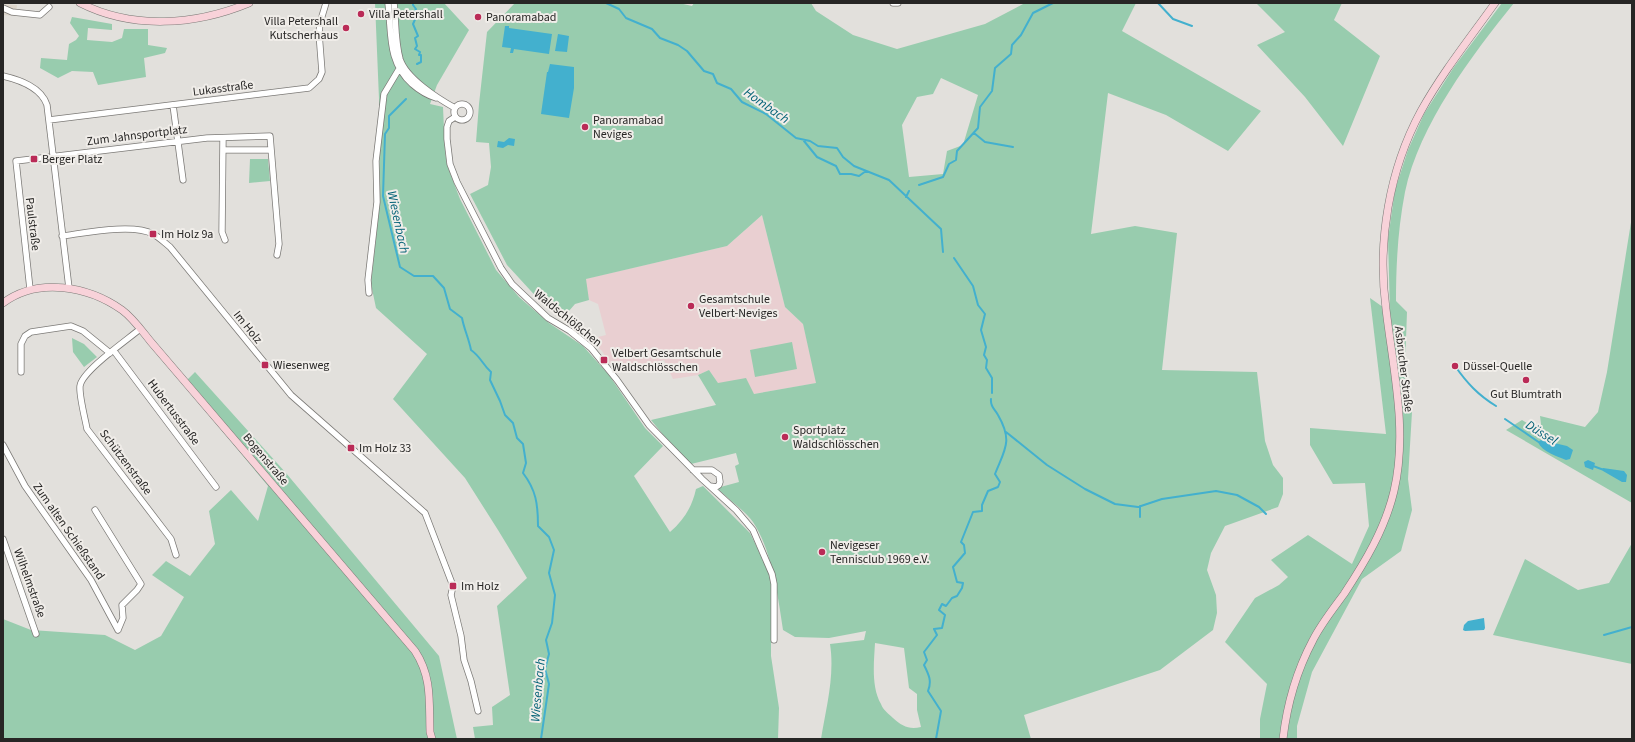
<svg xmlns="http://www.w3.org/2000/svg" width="1635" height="742" viewBox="0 0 1635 742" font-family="'Source Sans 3',sans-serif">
  <rect width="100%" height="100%" fill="#e2e0dc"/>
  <path fill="#dcd5cb" d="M3,4L17,5L16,16L3,15Z"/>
  <path fill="#e9cfd1" d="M762,215L785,307L803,324L817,383L754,394L718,383L709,370L698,375L673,379L664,360L616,373L602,351L590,339L606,335L598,304L589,300L585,279L727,246Z"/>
  <path fill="#98ccae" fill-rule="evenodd" d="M375,3H444L469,30L437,85L430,104L443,107L445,152L447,165L460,199L496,270L519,297L549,323L583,346L609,375L645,428L663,446L634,476L670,532C684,520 692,507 696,489L703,486L750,533L769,572L771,584V656L779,708L778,739H475L473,727L493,725L492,707L510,695L497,606L527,578L498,530L465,478L393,399L427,354L376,308L371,284L379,210L380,123Z
    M515,3H679L692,6L694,3H811L816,11L853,35L897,49L985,24L1025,3H1136L1122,31L1261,111L1228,151L1166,115L1108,93L1091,234L1135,226L1177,233L1162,370L1257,372L1265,441L1273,465L1283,478V494L1278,507L1225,526L1211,553L1207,570L1216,595L1217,613L1213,630L1160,670L1024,715L1031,739H821C826,708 835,676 830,644L864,640L866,631L829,638L795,637L783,630C778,597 772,550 753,522C745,511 727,498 717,488L739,482L735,466L739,464L736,453L691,464L669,442L651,420L716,405L698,375L709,370L718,383L746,378L754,394L816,383L803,324L785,307L762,215L727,246L586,279L589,300L575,304L562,319L541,302L507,265L470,194L488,185L491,167L489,143L476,142L479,104L487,32ZM941,78L978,95L963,145L947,151L943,174L909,177L902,125L917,97L933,94ZM875,643L904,648L909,688L917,694V710L921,727C909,730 902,726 893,718C889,714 883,710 881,704C871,687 874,662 875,643Z
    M1256,3H1342L1334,20L1380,56L1343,146L1305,97L1257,45L1285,32Z
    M1502,3H1514C1472,55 1419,125 1405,192C1398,228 1396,264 1396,301L1407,312L1405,366L1412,412L1408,479L1412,510L1401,551L1362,579L1312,672L1297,726V739H1260V719L1267,684L1225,642L1255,598L1279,585L1288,577L1271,560L1308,535L1352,564L1369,526L1365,483L1333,484L1310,445V428L1386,434L1370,298L1390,312L1388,239L1395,190L1408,150L1424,114L1454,67Z
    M72,17L112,24V30L88,28L87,40L112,42L122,38L124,29H148V45L167,48L165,53L144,58L146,77L98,85L93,72L72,71L58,78L40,68L41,58L67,60L69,44L76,40L79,36L70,23Z
    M250,159H268L270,181L249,183Z
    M1632,216V503L1506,430L1522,420L1542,432L1540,416L1585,427L1598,412L1607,372Z
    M72,338L84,344L97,357L84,367L73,352Z
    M792,342L797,369L755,377L750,350Z
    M195,372L286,473L439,656L457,739H3V619L31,630L105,635L135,650L161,636L184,597L152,575L166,561L190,576L215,544L209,511L231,490L258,521L268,486L183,384Z
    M1632,543V664L1493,635L1525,559L1578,590L1609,583Z"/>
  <path fill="#43b0ce" d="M505,26H509V28L552,34L549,54L514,49L513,53H510L511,48L502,47Z
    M558,34L569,36L567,52L555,51Z
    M550,64L574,67V88L569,118L541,114L547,72H548Z
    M509,138L515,139L514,146L508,145L503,148L497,147L498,141L504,142Z
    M1541,440L1567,446L1573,450L1570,459L1566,460C1557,456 1542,452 1538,442Z
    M1588,460L1595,463L1593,470L1585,467L1584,462Z
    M1603,468L1624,471L1627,475L1626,482H1622L1603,471L1602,469Z
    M1484,618L1485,628L1484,630L1465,631L1463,630L1464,625L1468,621Z"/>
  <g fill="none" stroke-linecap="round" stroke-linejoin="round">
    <path stroke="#43b0ce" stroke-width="2" d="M413,3V5L416,9L415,11L417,15L413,24L418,36L415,38L417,46L415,49L420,52L419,55H421V62L417,64
      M606,3L619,9L626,18L652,29L660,38L678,45L687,51L704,71L713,74L717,83L731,89L742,102L766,114L796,138L810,141L818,146L837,148L843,157L854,166L889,180L941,229L943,252
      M1158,3L1173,19L1192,26
      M406,99L389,116V128L385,134L383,196L400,267L414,276H433L444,288L450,309L462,318C464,329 469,339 471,350C481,357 482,364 491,372L490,380L500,401L505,415L513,423L517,438L523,444L526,463L523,473C536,490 538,504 538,526L549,537L554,550L549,573L555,595L552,623L546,640L549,654L545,669L549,684L541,739
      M974,133L985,142L1013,147
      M804,141L817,157L836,166L840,174H851L859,176L866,171
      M919,185L943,177L949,164L956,160L957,151L978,128L980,107L992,91L995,68L1011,54L1012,45L1021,35L1033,13L1053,3
      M906,197L909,191
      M954,258L973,286L978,305L985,314L981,330L986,347L984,355L987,360L986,368L992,378V393
      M1455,366C1467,383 1478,395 1496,406
      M1505,419L1540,443
      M1006,432L1047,465L1085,489L1115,504L1138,507L1162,499L1216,491L1237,495L1259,507L1266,514
      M1593,466L1604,470
      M1140,517V506
      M1604,635L1632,627
      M936,739L941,711L928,691C932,681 929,675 924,665L927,660L924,652L937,635L934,629L942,628L945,615L939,610L942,604L946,606L952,598L957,596L962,588L963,583L957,582L953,567L965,553L964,545L961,542L973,512L982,511V505L988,491L998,487L1000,482L995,474C1005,449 1013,441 998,415C995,409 990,407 991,399"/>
    <defs>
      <path id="street" d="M388,3C392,34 387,61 412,84C420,91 427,95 436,98
        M394,3C396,22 395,41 400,59C406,78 437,98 455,108
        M893,3H898
        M3,8L12,12L40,15L49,7
        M3,76C20,80 41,87 47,105L69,288
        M454 112a8 8 0 1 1 16 0a8 8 0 1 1-16 0Z
        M173,105L183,180
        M455,117L449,121L447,127V139L450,164L457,182L501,268L512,284L548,318L570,331L591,348L617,380L649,425L702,479L736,510L753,530L772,574L774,584V640
        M49,120L309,88L319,79L322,72L319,33L320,23L326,3
        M223,138L222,232L225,240
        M223,150H271
        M62,236C85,233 133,223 153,234C159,237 165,243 170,247L291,395L425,513L453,586L451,595L461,636L464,660L471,681L478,711
        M30,289L16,161L207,138L270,136L279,244L277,255
        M369,293L368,280L377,202L376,161L384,94L399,69L403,66
        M140,329C127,340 82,371 80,386C79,396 85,418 87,429L171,539L176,555
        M114,351L216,487
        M21,372V344L25,336L31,332L71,326L83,331L110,353
        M3,445L25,486L91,580L118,630
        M693,470H712L719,475L720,482L719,485L716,487L710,486
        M95,510L141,584L137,590L122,605L123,618L118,630
        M3,539L36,634"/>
      <path id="secondary" d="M80,3C133,30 196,25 249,3
        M3,303C38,277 88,286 122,310C133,318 142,331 151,342L415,651C432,677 429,701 430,732L432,739
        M1283,739C1287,704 1296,672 1313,640C1321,624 1333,609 1344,594C1365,562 1385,529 1394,491C1408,431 1393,369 1386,309C1377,242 1389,170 1421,111C1442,73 1470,38 1495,3"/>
    </defs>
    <use href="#street" stroke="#7c7a77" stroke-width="7"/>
    <use href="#secondary" stroke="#7c7a77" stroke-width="8"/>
    <use href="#street" stroke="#fff" stroke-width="5.5"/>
    <use href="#secondary" stroke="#f8d2d9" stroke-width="7"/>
  </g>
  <g fill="#ba2b57" stroke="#f0ede9" stroke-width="1.5">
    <circle cx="361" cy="14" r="4"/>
    <circle cx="478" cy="17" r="4"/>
    <circle cx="346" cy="28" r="4"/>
    <circle cx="585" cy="127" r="4"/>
    <rect x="30" y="155" width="8" height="8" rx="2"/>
    <rect x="149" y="230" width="8" height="8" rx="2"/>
    <circle cx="691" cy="306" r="4"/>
    <rect x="600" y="356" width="8" height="8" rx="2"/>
    <rect x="261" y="361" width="8" height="8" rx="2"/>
    <circle cx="1455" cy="366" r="4"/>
    <circle cx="1526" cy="380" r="4"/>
    <circle cx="785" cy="437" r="4"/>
    <rect x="347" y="444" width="8" height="8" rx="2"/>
    <circle cx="822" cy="552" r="4"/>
    <rect x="449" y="582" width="8" height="8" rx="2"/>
  </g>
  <g text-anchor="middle" stroke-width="4" stroke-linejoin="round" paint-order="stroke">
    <g font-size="12" fill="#272625" stroke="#f0ede9" text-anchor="start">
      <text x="369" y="18">Villa Petershall</text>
      <text x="486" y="21">Panoramabad</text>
      <text x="338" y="25" text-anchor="end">Villa Petershall<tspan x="338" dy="14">Kutscherhaus</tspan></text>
      <text x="593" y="124">Panoramabad<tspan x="593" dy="14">Neviges</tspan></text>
      <text x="42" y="163">Berger Platz</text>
      <text x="161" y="238">Im Holz 9a</text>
      <text x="699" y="303">Gesamtschule<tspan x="699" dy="14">Velbert-Neviges</tspan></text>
      <text x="612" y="357">Velbert Gesamtschule<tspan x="612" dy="14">Waldschlösschen</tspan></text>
      <text x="273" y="369">Wiesenweg</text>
      <text x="1463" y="370">Düssel-Quelle</text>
      <text x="1526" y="398" text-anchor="middle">Gut Blumtrath</text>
      <text x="793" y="434">Sportplatz<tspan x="793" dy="14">Waldschlösschen</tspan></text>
      <text x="359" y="452">Im Holz 33</text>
      <text x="830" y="549">Nevigeser<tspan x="830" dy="14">Tennisclub 1969 e.V.</tspan></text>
      <text x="461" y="590">Im Holz</text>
    </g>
    <g font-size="12" fill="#272625" stroke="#f0ede9">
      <text transform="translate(223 88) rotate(-7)" y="4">Lukasstraße</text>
      <text transform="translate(137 135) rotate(-7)" y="4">Zum Jahnsportplatz</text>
      <text transform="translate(33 224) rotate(83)" y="4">Paulstraße</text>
      <text transform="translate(568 318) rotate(39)" y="4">Waldschlößchen</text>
      <text transform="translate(248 327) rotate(51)" y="4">Im Holz</text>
      <text transform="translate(1404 369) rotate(83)" y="4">Asbrucher Straße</text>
      <text transform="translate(174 412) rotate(53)" y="4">Hubertusstraße</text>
      <text transform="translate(266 459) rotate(50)" y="4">Bogenstraße</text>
      <text transform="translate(126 462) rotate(53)" y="4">Schützenstraße</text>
      <text transform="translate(69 531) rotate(55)" y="4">Zum alten Schießstand</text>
      <text transform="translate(30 583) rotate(70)" y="4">Wilhelmstraße</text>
    </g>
    <g font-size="13" font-style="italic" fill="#026176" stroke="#f0ede9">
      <text transform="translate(767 105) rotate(35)" y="5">Hombach</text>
      <text transform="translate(399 222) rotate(78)" y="5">Wiesenbach</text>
      <text transform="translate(1542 432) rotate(32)" y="5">Düssel</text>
      <text transform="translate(537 690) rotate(-85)" y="5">Wiesenbach</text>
    </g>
  </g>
  <rect width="1635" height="742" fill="none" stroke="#272625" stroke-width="8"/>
</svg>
